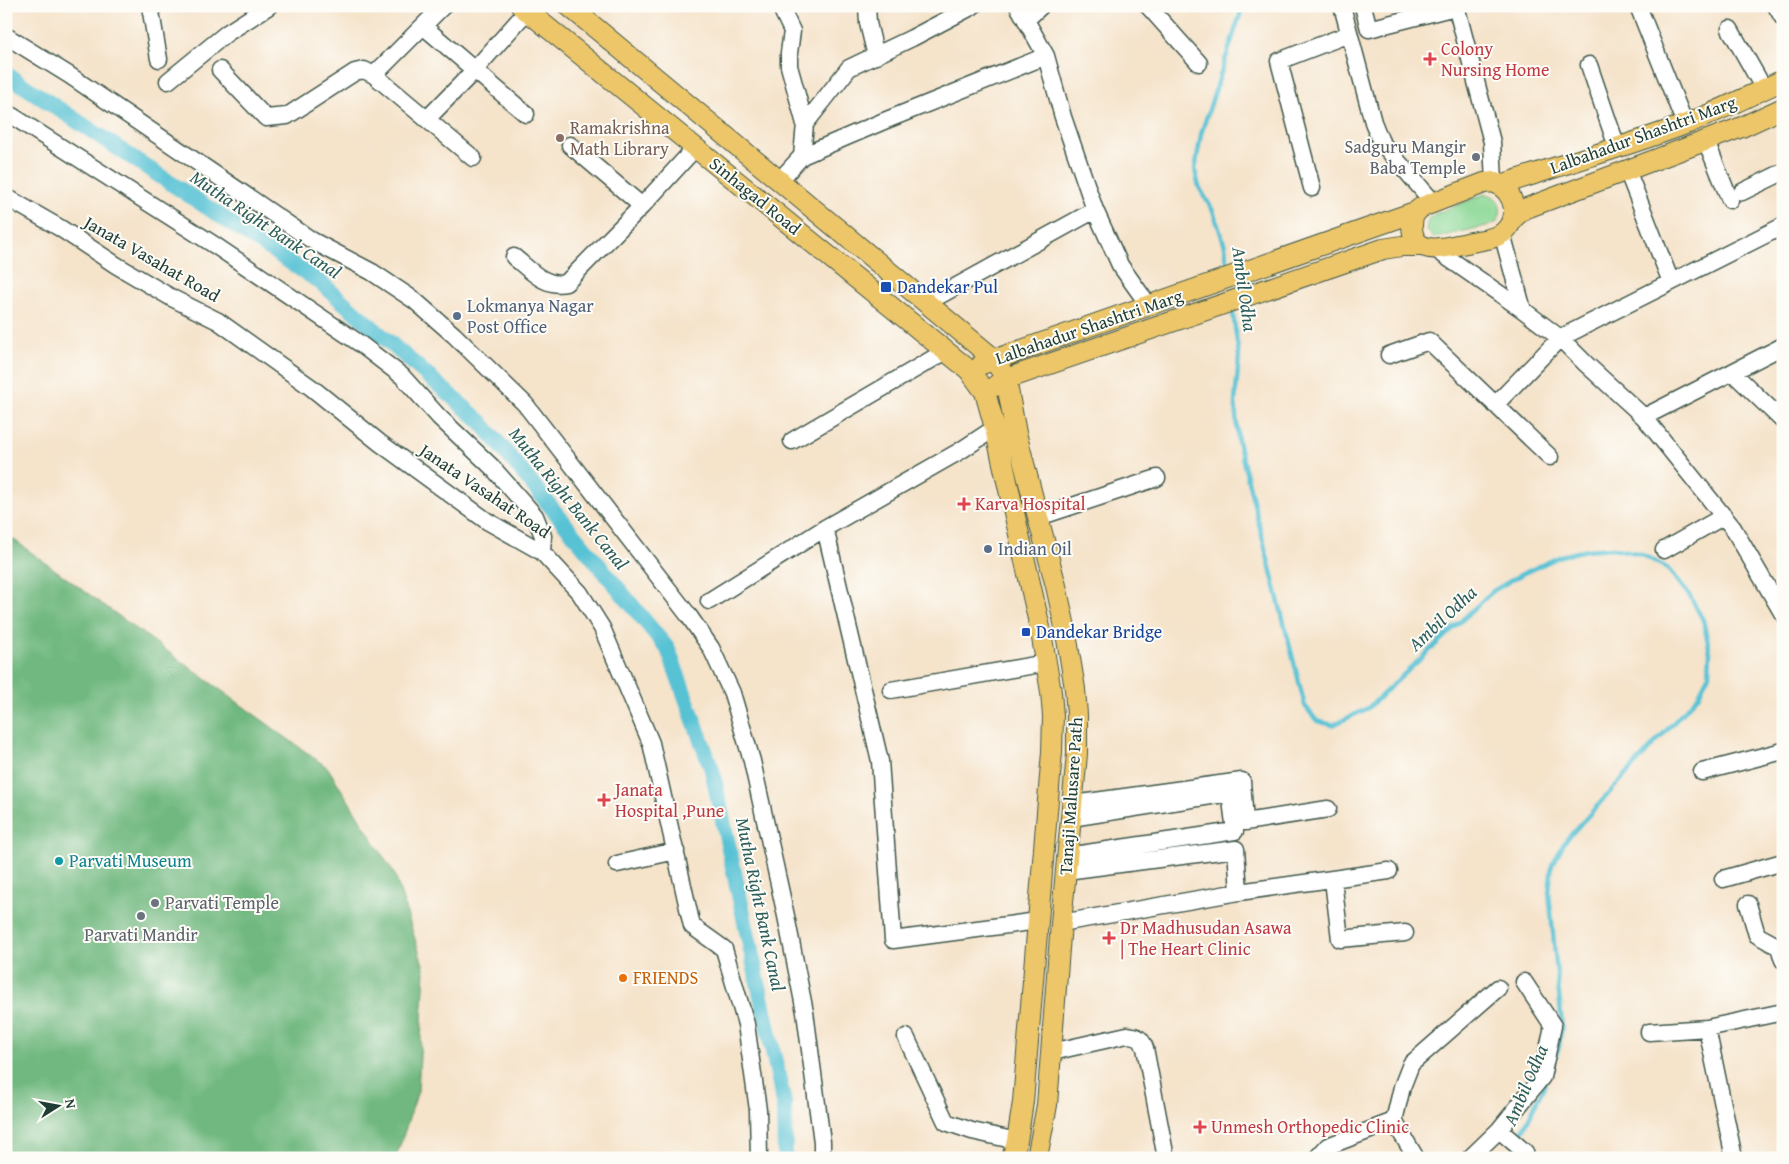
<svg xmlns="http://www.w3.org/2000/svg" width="1789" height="1164" viewBox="0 0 1789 1164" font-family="'Gentium Book Plus',serif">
  <rect width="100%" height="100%" fill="#fdfcf7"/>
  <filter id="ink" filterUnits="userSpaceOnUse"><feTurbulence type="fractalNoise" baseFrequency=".02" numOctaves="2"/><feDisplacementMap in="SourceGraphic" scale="10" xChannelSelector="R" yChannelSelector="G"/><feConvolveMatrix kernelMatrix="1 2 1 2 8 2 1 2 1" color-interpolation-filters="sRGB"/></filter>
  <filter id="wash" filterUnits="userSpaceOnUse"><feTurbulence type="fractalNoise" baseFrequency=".0096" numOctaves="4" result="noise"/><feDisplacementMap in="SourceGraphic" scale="20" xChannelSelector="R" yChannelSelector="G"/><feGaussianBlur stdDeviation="1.12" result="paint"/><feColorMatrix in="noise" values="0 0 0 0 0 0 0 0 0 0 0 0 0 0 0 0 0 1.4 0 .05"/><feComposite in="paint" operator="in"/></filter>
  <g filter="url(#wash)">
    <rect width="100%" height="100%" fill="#f5e3ca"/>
    <path fill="#8bd896" stroke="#558a65" d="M1485,194C1500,195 1504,210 1497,222L1491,225L1439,237H1433L1426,230L1428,220L1433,215Z"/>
    <path fill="#70b87f" stroke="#487a5a" d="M6,534L328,768L395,875L425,971L418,1091L396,1158H6Z"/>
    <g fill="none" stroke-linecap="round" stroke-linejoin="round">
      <path stroke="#59c2d5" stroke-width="4.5" d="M1228,271L1225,246L1213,211L1199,187L1195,170L1201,134L1243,6
        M1232,306L1239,357L1235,402L1238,441L1305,706L1317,721L1333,725L1368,708L1493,591L1522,574L1561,556L1586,550L1612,548L1641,554L1667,568L1690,596L1703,620L1710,652L1709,674L1698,696L1566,840L1552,865L1549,892L1562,1025L1559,1047L1552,1065
        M1518,1141L1545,1084
        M1510,1158L1515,1148"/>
      <path stroke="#59c2d5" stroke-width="16" d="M6,74L320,282L481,422L668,649L712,770L784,1103L785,1158"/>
    </g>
  </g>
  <g filter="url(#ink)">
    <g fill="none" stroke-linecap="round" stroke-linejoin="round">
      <defs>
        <path id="minor" d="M150,6L159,59
          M780,6L792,31L789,53V66L805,124
          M867,6L868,23L876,56
          M1018,6L1046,56L1063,117L1095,210L1120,265L1149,306
          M1148,6L1199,63
          M1342,6L1373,122L1381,142L1433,202
          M1363,6L1369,29L1459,6
          M1456,6L1492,142L1494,182
          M1638,6L1685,124
          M1776,6L1783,18
          M1026,20L1041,6
          M423,26L526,114
          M1730,29L1764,89
          M6,36L69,75L313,241L372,272L414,300L454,335L525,404L689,616L711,648L732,693L752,761L786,916L805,1012L822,1142V1158
          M1589,65L1617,147
          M220,70L266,118L287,116L355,72L364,70L374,75L473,158
          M374,75L443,6
          M168,81L227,33L269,6
          M6,112L216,246L359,343L402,376L439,417L492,467L535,516L543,536L542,552
          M427,119L471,74L527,11
          M1706,141L1730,200
          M570,145L642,206
          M802,156L805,124L849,68L912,38L973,6
          M1627,170L1671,282
          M779,181L802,156L884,121L1046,56
          M1312,188L1279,61L1349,34
          M1742,192L1783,172
          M6,197L60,228L116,265L172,298L218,321L312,388L380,443L487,521L542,552L580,593L602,628L651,743L692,926L724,949L746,1024L758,1110L759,1158
          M1502,233L1523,310
          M1435,249L1523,310L1560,338L1586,364L1644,417L1733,528L1783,614
          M514,257C529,269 545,288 566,283L642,206L696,147
          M926,303L1095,210
          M1389,355L1429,341L1550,457
          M1732,372L1783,421
          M1495,405L1560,338L1783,226
          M1644,417L1783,346
          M792,441L946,351
          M1039,517L1157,478
          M825,528L880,761L893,940L1038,921
          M1664,550L1724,516
          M709,601L825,528L960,451L995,428
          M891,690L1046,663
          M1702,772L1783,751
          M1073,804L1242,781L1245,822L1328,809
          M1067,856L1235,831L1230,793L1071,818
          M617,864L676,851
          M1066,871L1236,849L1239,892
          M1723,879L1783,862
          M1333,880L1340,939L1405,933
          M1748,904L1757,935L1779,947L1783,960
          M1061,923L1239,892L1389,871
          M1707,1028L1734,1158
          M1649,1032L1707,1028L1783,1012
          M906,1037L946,1122L972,1131L1017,1141
          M1052,1052L1127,1035C1138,1036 1141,1038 1145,1048L1166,1158
          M1394,1121L1402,1087L1411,1064L1498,988
          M1499,1130L1525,1152L1526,1158
          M1317,1158L1328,1146L1394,1121L1416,1158
          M1470,1158L1499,1130L1542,1077L1553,1026L1524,982"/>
        <path id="major" d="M521,6L969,370L985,392L995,428L1041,632L1051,692L1053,716L1052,752L1023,1102L1017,1141L1012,1158
          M569,6L994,359L1006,379L1016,433L1056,586L1065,627L1075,689L1077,715V754L1061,923L1047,1105L1037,1158
          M1494,182C1505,187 1512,195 1514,208C1515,217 1510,226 1504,232C1494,240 1479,240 1467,243C1447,247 1413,259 1412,226C1412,216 1415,212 1422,207L1484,183Z
          M1501,185C1562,164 1625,147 1686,124C1719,111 1751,95 1783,80
          M1512,219L1524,209L1742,127L1783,108
          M982,364L1415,212
          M995,386L1006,379L1383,249L1402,246H1423"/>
      </defs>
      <use href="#minor" stroke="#3f564a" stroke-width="19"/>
      <use href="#major" stroke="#3f564a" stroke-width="22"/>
      <use href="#minor" stroke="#fff" stroke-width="16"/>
      <use href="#major" stroke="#ecc669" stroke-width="20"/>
    </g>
  </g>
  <g fill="#e0444e" stroke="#fdfcf7" stroke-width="2">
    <path d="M1427.5 51.5h5v5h5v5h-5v5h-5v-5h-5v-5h5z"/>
    <path d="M961.5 496.5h5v5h5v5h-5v5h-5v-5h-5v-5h5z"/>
    <path d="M601.5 792.5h5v5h5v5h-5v5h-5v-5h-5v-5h5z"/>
    <path d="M1106.5 930.5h5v5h5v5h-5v5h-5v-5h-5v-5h5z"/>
    <path d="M1197.5 1119.5h5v5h5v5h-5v5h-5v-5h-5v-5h5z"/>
  </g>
  <circle fill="#8d6e63" stroke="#fdfcf7" stroke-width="2" cx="560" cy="138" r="5"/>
  <g fill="#6b7280" stroke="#fdfcf7" stroke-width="2">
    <circle cx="1476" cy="157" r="5"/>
    <circle cx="155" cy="903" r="5"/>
    <circle cx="141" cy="916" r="5"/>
  </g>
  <g fill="#1a4fb4" stroke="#fdfcf7" stroke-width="2">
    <rect x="880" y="281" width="12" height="12" rx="2.5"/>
    <rect x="1021" y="627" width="10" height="10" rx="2.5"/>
  </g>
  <g fill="#5c6f8a" stroke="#fdfcf7" stroke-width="2">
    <circle cx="457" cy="316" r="5"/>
    <circle cx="988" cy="549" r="5"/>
  </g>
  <circle fill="#0f9aa8" stroke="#fdfcf7" stroke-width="2" cx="59" cy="861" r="5"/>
  <circle fill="#e8710a" stroke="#fdfcf7" stroke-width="2" cx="623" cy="978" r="5"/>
  <g text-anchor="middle" stroke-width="4" stroke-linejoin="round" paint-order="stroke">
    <g font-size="18" fill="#be3a42" stroke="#fdfcf7" text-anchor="start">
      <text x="1441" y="55">Colony<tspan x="1441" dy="21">Nursing Home</tspan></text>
      <text x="975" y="510">Karva Hospital</text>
      <text x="615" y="796">Janata<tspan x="615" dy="21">Hospital ,Pune</tspan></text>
      <text x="1120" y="934">Dr Madhusudan Asawa<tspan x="1120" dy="21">| The Heart Clinic</tspan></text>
      <text x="1211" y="1133">Unmesh Orthopedic Clinic</text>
    </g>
    <g font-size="18" fill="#785e54" stroke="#fdfcf7" text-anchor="start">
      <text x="570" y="134">Ramakrishna<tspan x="570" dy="21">Math Library</tspan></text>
    </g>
    <g font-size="18" fill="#1f3d34" stroke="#fdfcf7">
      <text transform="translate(1643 135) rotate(-20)" y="6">Lalbahadur Shashtri Marg</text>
      <text transform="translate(755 196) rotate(39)" y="6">Sinhagad Road</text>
      <text transform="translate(152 259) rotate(30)" y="6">Janata Vasahat Road</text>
      <text transform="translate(1089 327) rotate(-19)" y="6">Lalbahadur Shashtri Marg</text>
      <text transform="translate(485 491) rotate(34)" y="6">Janata Vasahat Road</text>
      <text transform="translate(1071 796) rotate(-86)" y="6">Tanaji Malusare Path</text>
    </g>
    <g font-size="18" fill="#5b616d" stroke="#fdfcf7" text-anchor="end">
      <text x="1466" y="153">Sadguru Mangir<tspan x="1466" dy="21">Baba Temple</tspan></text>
      <text x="165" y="909" text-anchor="start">Parvati Temple</text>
      <text x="141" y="941" text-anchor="middle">Parvati Mandir</text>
    </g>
    <g font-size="18" fill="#164399" stroke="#fdfcf7" text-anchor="start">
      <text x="897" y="293">Dandekar Pul</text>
      <text x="1036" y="638">Dandekar Bridge</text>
    </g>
    <g font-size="18" fill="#4e5e75" stroke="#fdfcf7" text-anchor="start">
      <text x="467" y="312">Lokmanya Nagar<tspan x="467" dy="21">Post Office</tspan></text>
      <text x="998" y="555">Indian Oil</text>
    </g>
    <g font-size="18" fill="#0d838f" stroke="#fdfcf7" text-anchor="start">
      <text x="69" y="867">Parvati Museum</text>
    </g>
    <g font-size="18" fill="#c56008" stroke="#fdfcf7" text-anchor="start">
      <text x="633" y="984">FRIENDS</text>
    </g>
    <g font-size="19" font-style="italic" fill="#2e5e5c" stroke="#fdfcf7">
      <text transform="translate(266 224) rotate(34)" y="7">Mutha Right Bank Canal</text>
      <text transform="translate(1245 289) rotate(82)" y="7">Ambil Odha</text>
      <text transform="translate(569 498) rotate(51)" y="7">Mutha Right Bank Canal</text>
      <text transform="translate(1442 618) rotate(-43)" y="7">Ambil Odha</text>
      <text transform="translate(761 904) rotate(78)" y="7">Mutha Right Bank Canal</text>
      <text transform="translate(1525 1085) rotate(-67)" y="7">Ambil Odha</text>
    </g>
  </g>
  <rect width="1789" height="1164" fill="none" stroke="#fdfcf7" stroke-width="25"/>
  <g transform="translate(58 1106) rotate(79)" stroke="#fdfcf7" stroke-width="4" paint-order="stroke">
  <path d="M0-4L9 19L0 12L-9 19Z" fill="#1f3d34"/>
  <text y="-8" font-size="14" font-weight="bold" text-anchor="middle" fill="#1f3d34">N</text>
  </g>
</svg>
